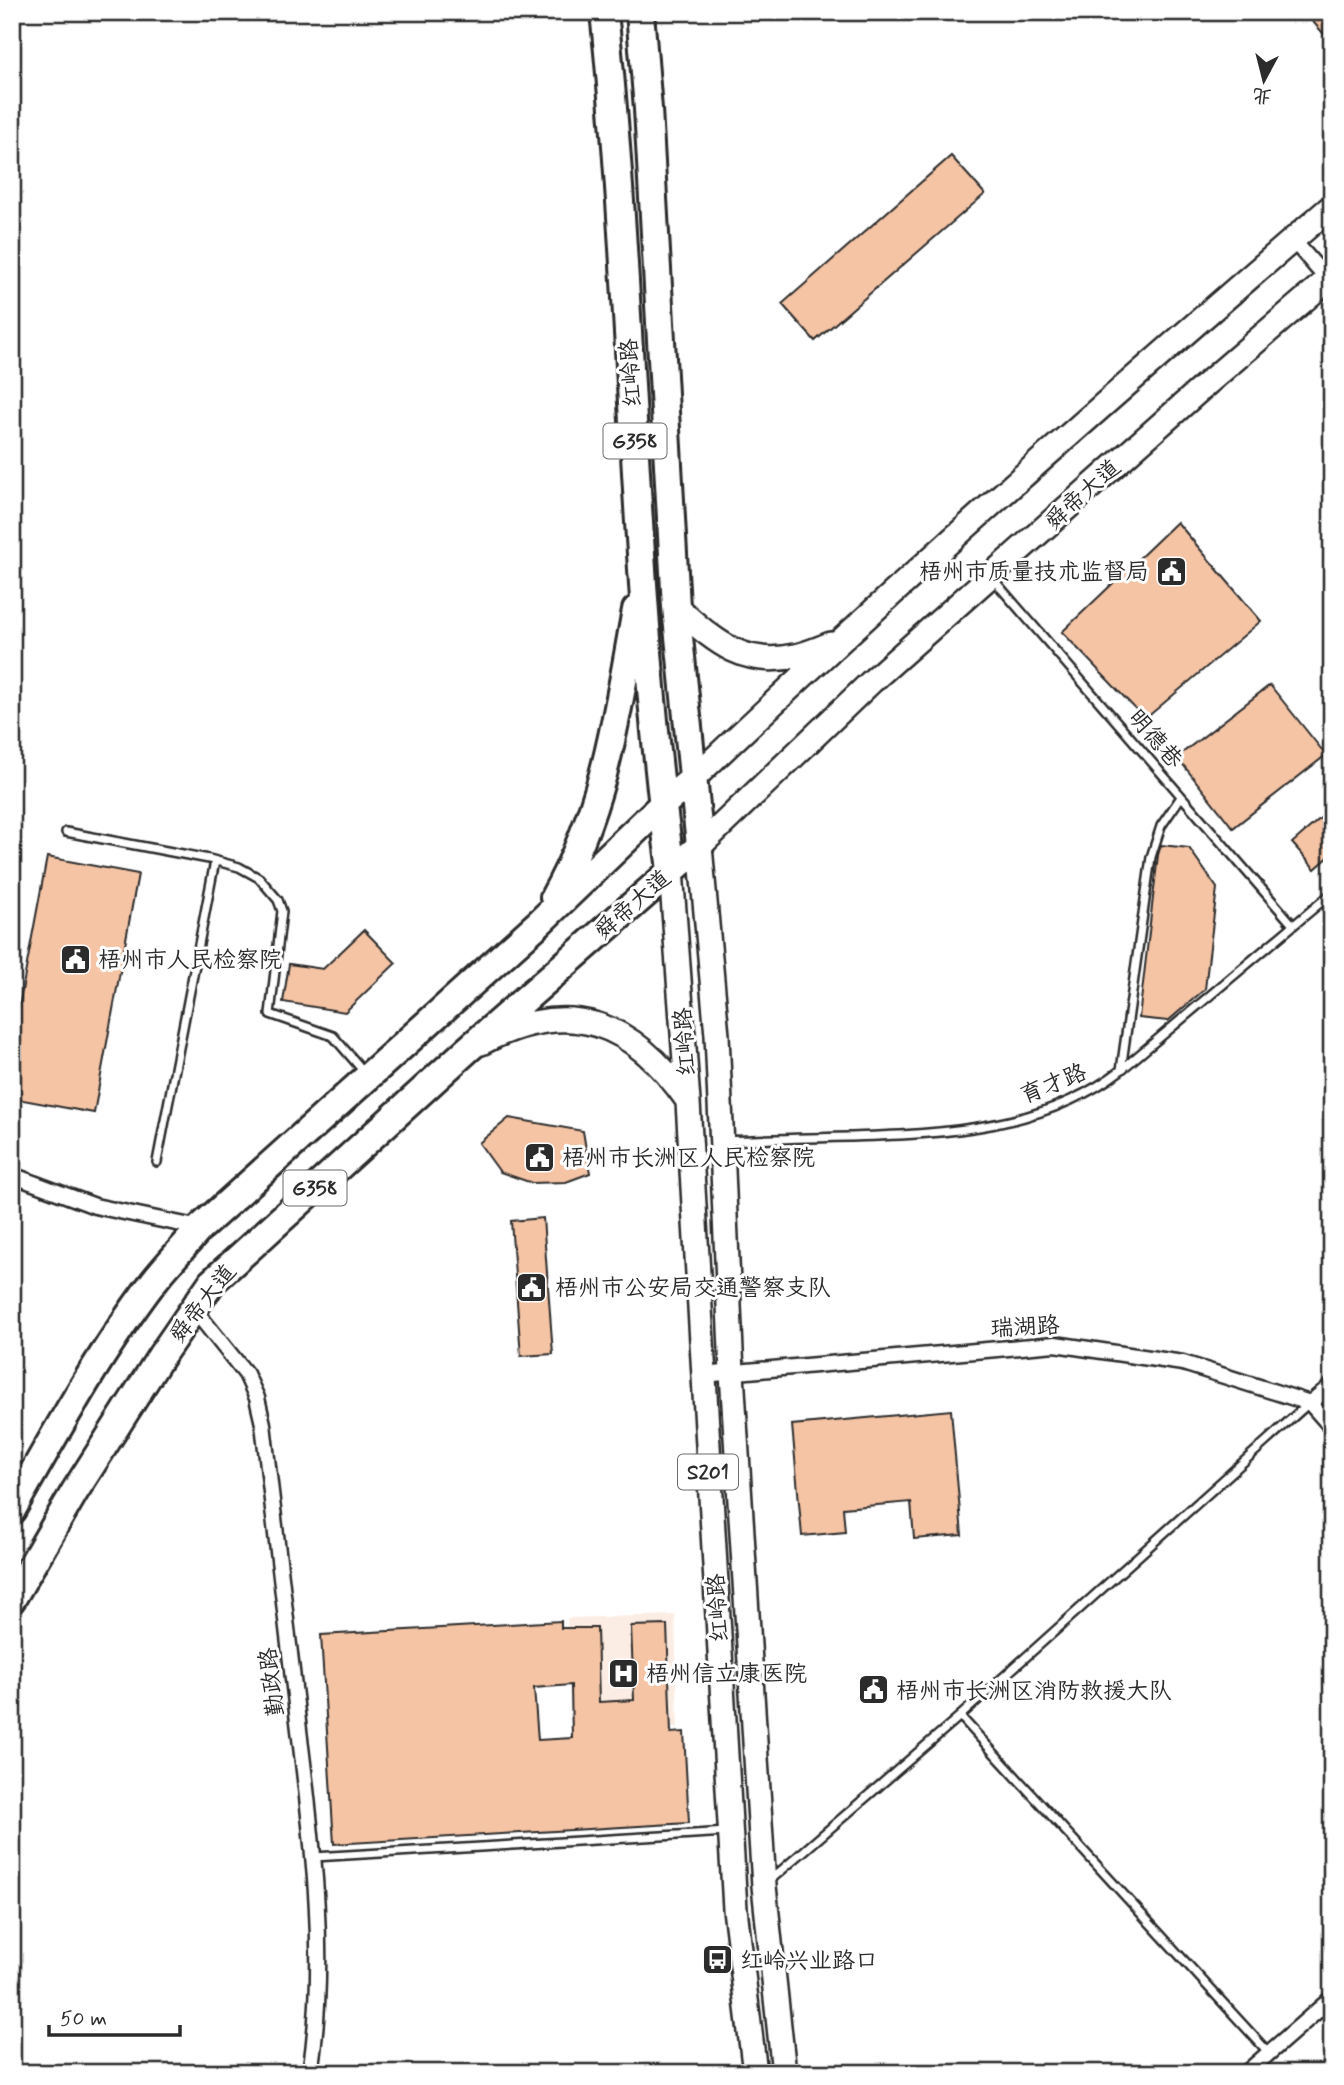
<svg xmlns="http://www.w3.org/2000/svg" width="1344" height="2085" viewBox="0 0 1344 2085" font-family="Mynerve,'LXGW WenKai TC',sans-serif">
  <rect width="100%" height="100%" fill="#fff"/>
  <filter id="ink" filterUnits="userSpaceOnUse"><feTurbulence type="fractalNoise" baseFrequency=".0143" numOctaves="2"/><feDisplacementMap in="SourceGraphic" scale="14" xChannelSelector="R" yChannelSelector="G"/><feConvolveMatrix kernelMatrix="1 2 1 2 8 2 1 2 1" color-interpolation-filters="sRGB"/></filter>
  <g filter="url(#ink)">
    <path fill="#fcede4" d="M675,1615L678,1728L571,1731L567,1618Z"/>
    <path fill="#f5c4a5" stroke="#2b2b2b" stroke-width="2" fill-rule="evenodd" d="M1304,12H1332V43Z
      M951,156L985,194L815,341L782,304Z
      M1177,522L1261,621L1145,719L1062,632Z
      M1270,685L1326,755L1233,828L1177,757Z
      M1332,808V854L1315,869L1292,843Z
      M1161,845L1189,848L1217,888L1205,989L1168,1021L1139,1018L1158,855Z
      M47,857L138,874L94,1113L12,1098V1044Z
      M364,930L396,963L345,1012L283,1002L289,964L323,969Z
      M509,1118L583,1131L590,1173L566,1182L532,1183L500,1172L479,1143Z
      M543,1218L553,1354L521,1356L511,1221Z
      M951,1410L962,1535L914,1539L911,1502L843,1508L845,1532L802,1536L792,1425Z
      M561,1621V1628H597L599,1702L634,1700L631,1626L667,1625L671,1733L684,1732L689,1823L334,1844L321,1635ZM571,1685L572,1738L538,1740L534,1688Z"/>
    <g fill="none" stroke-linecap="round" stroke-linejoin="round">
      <defs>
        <path id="lane" d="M993,579L1293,925
          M66,832L209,859L239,867L259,878L278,900L282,911L270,1014L333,1036L365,1073
          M1121,1070L1151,857L1161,826L1181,797
          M724,1141C767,1139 810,1138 852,1137C945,1134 1045,1129 1121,1070L1332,893
          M157,1162L215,861
          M960,1716L1269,2053
          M314,1857L727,1832
          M768,1882L960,1716L1309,1403"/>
        <path id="street" d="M1293,240L1331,284
          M12,1175L95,1206L200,1228
          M193,1308L246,1374L257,1398L263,1424C275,1526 287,1628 299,1730C313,1843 328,1958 310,2073
          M702,1375L1055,1344L1183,1363L1310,1403L1332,1428
          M1310,1403L1332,1385
          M1246,2073L1332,1998"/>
        <path id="primary" d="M676,607C713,639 741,668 795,656C807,654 819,648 831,644
          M693,779C900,582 1115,393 1332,206
          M671,870L688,1102L735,1909L755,2073
          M481,1043C570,996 633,1022 688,1101
          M784,2073L764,1886L732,1373L717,1035L700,846L872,681L1203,387L1332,276"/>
        <path id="highway" d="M604,12C634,297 632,585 671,870
          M554,897C606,804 617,713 636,610
          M12,1510C56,1432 100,1352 154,1281C168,1263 185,1246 200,1228L540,922L662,805L693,779
          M12,1599L75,1491L161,1356L212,1282L466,1051L700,846L676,607L648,109L640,12"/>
      </defs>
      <use href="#lane" stroke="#2b2b2b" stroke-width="12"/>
      <use href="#street" stroke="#2b2b2b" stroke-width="19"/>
      <use href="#primary" stroke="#2b2b2b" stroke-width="28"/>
      <use href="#highway" stroke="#2b2b2b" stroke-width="32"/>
      <use href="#lane" stroke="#fff" stroke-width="7"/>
      <use href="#street" stroke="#fff" stroke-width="14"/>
      <use href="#primary" stroke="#fff" stroke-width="23"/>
      <use href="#highway" stroke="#fff" stroke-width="26"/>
    </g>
  </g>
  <defs>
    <symbol id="civic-square" viewBox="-11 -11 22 22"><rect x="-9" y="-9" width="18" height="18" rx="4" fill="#2b2b2b" stroke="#fff"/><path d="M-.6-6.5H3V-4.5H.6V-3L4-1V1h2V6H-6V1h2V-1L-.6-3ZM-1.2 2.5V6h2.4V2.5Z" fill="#fff"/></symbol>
    <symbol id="hospital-square" viewBox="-11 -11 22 22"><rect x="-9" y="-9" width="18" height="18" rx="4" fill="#2b2b2b" stroke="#fff"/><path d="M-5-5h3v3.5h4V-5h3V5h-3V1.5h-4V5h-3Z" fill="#fff"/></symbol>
    <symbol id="bus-square" viewBox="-11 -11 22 22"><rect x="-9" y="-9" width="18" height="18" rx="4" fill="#2b2b2b" stroke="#fff"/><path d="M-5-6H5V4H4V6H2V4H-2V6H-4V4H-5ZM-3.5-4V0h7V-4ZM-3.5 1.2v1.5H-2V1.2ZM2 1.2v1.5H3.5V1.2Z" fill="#fff"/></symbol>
  </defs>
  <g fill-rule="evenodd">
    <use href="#civic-square" x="1154" y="554" width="35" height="35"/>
    <use href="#civic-square" x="58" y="942" width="35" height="35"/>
    <use href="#civic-square" x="522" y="1140" width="35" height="35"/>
    <use href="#civic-square" x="514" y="1270" width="35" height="35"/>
    <use href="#hospital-square" x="606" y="1656" width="35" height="35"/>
    <use href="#civic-square" x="856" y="1672" width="35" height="35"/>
    <use href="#bus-square" x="700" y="1942" width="35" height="35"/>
  </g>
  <g text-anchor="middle" stroke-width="6" stroke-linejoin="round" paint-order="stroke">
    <g fill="#fff" stroke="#6b6b6b" stroke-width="2">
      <rect x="603.5" y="423.5" width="63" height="35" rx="5"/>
      <rect x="283.5" y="1170.5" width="63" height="35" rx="5"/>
      <rect x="678" y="1454.5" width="60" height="35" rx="5"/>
    </g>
    <g font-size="21" font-weight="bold" fill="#2b2b2b">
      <text x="635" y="448">G358</text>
      <text x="315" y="1195">G358</text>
      <text x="708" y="1479">S201</text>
    </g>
    <g font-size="23" fill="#2b2b2b" stroke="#fff">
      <text transform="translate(630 373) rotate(-94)" y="8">红岭路</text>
      <text transform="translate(1082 494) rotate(-42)" y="8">舜帝大道</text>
      <text transform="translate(1156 738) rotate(49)" y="8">明德巷</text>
      <text transform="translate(632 904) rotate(-41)" y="8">舜帝大道</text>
      <text transform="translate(684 1042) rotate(-94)" y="8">红岭路</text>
      <text transform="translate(1053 1083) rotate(-22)" y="8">育才路</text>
      <text transform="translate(202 1303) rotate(-52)" y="8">舜帝大道</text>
      <text transform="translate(1025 1326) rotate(-3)" y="8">瑞湖路</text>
      <text transform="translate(717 1608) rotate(-94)" y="8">红岭路</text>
      <text transform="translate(271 1682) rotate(-97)" y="8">勤政路</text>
    </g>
    <g font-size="23" fill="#2b2b2b" stroke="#fff" text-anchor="start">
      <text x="1149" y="579" text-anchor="end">梧州市质量技术监督局</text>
      <text x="98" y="967">梧州市人民检察院</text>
      <text x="562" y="1165">梧州市长洲区人民检察院</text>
      <text x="555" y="1295">梧州市公安局交通警察支队</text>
      <text x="646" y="1681">梧州信立康医院</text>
      <text x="896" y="1698">梧州市长洲区消防救援大队</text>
      <text x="740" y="1968">红岭兴业路口</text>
    </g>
  </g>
  <rect width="1344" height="2085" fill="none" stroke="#fff" stroke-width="42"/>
  <rect x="21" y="21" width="1302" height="2043" fill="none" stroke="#2b2b2b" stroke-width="2.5" filter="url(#ink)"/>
  <g transform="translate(1264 80) rotate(187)" stroke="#ffffff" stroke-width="5" paint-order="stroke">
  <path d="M0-5L12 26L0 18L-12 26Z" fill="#2b2b2b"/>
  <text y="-10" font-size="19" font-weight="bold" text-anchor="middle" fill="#2b2b2b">北</text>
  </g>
  <path d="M49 2025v10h131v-10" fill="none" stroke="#2b2b2b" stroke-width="3.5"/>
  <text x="60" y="2025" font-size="21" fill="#2b2b2b" stroke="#ffffff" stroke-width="5" paint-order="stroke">50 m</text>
</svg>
